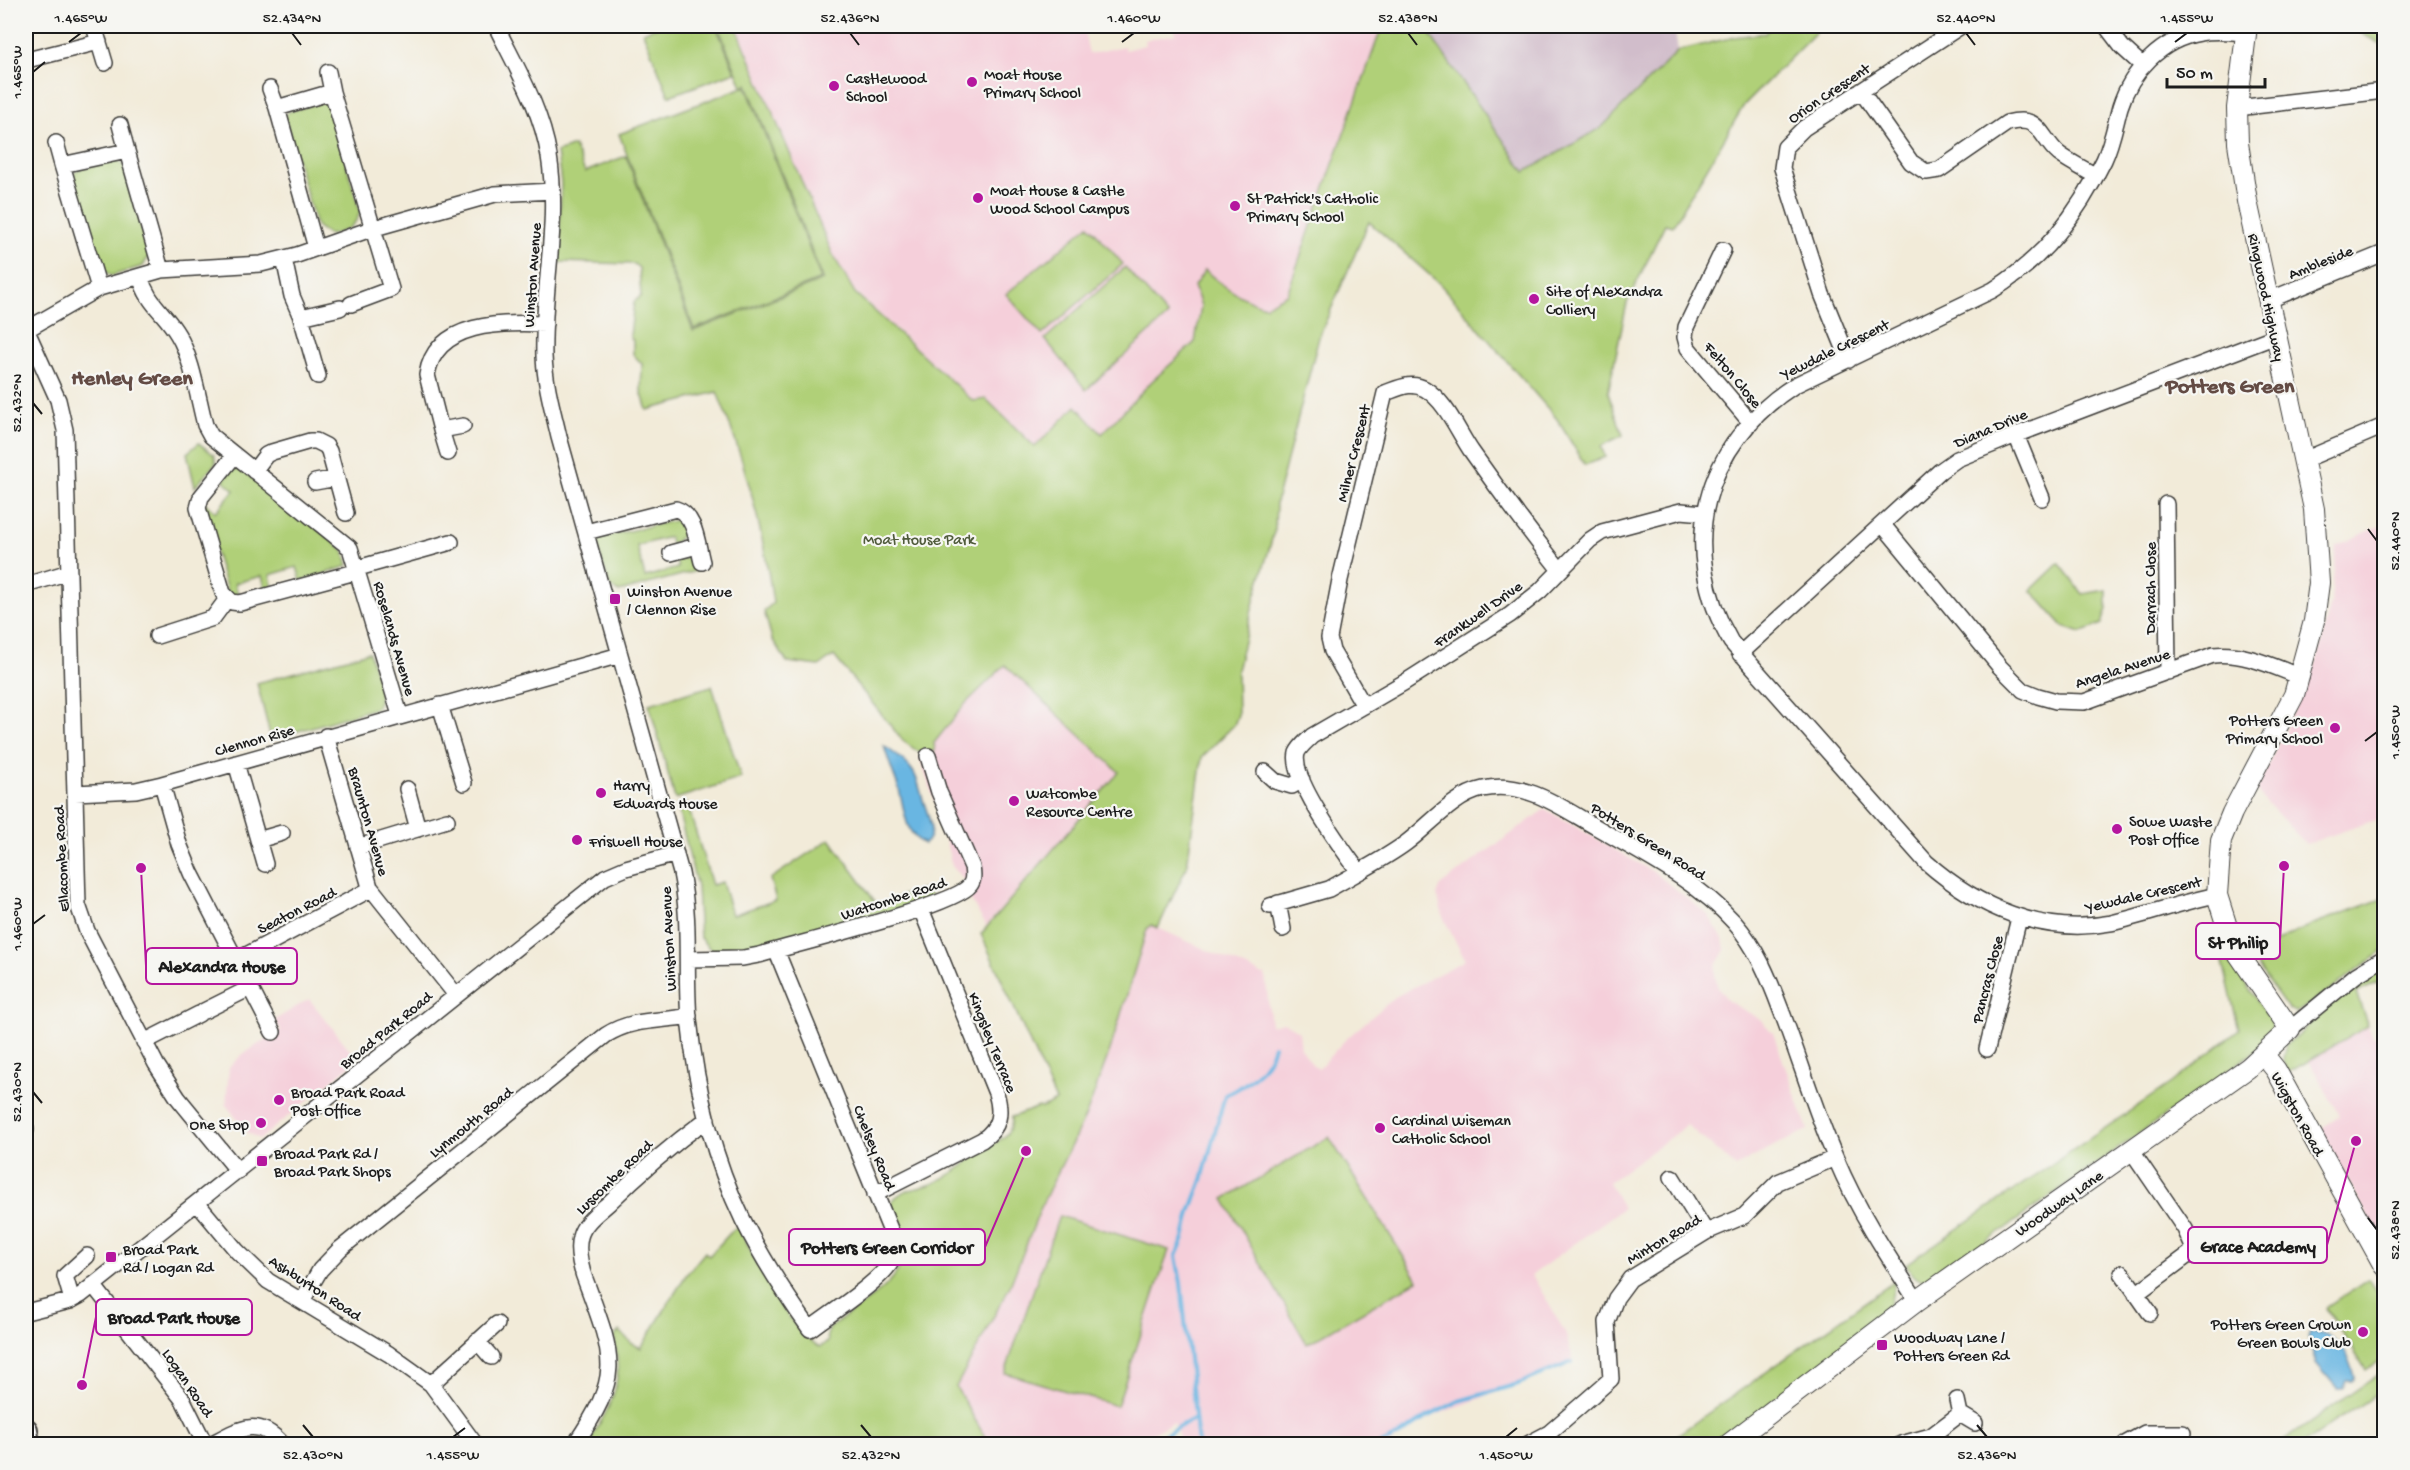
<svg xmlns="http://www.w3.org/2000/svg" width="2410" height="1470" viewBox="0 0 2410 1470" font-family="'Gochi Hand',sans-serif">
  <rect width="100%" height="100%" fill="#f6f6f2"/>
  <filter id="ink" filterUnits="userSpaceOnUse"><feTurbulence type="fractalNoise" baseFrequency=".0167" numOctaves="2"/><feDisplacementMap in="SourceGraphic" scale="12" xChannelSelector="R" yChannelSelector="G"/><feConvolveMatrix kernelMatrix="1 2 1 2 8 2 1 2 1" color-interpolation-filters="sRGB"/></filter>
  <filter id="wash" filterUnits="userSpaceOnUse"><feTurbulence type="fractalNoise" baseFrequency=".008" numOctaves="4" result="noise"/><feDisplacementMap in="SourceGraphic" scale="24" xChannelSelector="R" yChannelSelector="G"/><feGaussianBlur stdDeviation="1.35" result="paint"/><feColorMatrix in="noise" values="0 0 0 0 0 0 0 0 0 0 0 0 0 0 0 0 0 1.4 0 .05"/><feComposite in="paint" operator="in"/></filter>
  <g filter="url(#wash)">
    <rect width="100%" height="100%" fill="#f2ebd9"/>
    <path fill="#f5cfda" d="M737,26H1083L1089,54L1124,46L1125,50L1145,45V40L1176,34L1174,26H1382L1287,294L1265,307L1248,301L1221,286L1205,270L1194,285L1200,305L1194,342L1153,379L1102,433L1076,405L1035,446L986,398L973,400L855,291L833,253Z
      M2384,524V817L2306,844L2256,791L2316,664L2331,603L2336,546Z
      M1004,665L1119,772L986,926L970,898L977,889L965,881L952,866L940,818L920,758L935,755L934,743L965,704Z
      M1545,809L1655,873L1708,915L1723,939L1725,950L1716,965L1715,976L1717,985L1728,1001L1760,1019L1773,1033L1808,1130L1768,1149L1736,1167L1687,1125L1609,1182L1623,1208L1532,1275L1565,1332L1574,1363L1431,1417L1389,1444H1182L1173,1422L1132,1444H989L954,1383L1147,929L1151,925L1263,975L1265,974L1271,1025L1284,1022L1299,1032L1301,1048L1312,1064L1318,1069L1346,1039L1395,997L1465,960L1443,917L1437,895L1441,885Z
      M309,999L359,1061L353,1063L260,1139L248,1133L226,1105L229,1067L243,1054L281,1030L275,1020Z
      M2368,1026L2373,1038L2384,1033V1246L2320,1129L2340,1116L2309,1061Z"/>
    <path fill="#d1bdcb" d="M1424,26H1674L1678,51L1601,128L1525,172Z"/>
    <path fill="#b0d078" stroke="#66764a" stroke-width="1.5" d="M659,26H716L735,72L669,96L643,32Z
      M718,26H736L832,253L855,293L973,401L986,399L1035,447L1076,406L1102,434L1151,382L1195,342L1201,306L1194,286L1205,270C1223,287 1241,299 1265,306L1287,294L1382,26H1424L1525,172L1601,128L1678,51L1734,37L1765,33L1772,26H1822L1744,105L1673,226L1665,224L1627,303L1608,392L1623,435L1601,446L1605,457L1585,465L1557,419L1440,284L1369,222L1319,337L1276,502L1275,529L1255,597L1237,670L1238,715L1234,725L1202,757L1187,866L1158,928L1151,925L1147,929L1110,1050L1087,1113L1044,1200L1010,1286L956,1387L989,1444H588C612,1402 624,1387 614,1336L620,1331L631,1343L641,1348L686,1275L705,1252L709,1256L734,1229L738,1228L741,1231C758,1265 787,1329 820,1347L828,1342L827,1335L830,1328C852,1309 903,1285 903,1253C903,1237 894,1223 890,1208C894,1188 918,1190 932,1184C947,1177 960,1170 971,1159C981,1149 997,1144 1006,1135C1011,1130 1012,1123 1012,1117L1039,1107L1042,1108L1056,1101L981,934L1119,772L1005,665L965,704L934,743L935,751L920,753L903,741L834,656L819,666L787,662L772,639L764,611L773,603C763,529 746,461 717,392L647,410L641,391L642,364L633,354V341L630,336L634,302L641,296L639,268L634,264L559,262L561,183L557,152L574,146L585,172L626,156L693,331L823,280L747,84L742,86Z
      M2348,26H2371L2384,31V46Z
      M746,86L821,279L694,329L619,134Z
      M325,101L330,107L360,212C355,228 344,232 329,235L316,226L285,118L287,112Z
      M117,159L126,168L149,256L143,266L111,276L101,268L72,178L75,172L80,169Z
      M1089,225L1123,264L1042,335L1006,294Z
      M1125,267L1168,316L1086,390L1045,339Z
      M199,443L214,455L216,463L195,487L187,453Z
      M233,469L242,470L344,550L348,566L301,581L297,567L270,575L273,589L266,591L262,576L235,583L239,598L228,594L202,509L205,503L216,512L234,490L223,480Z
      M681,519L685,524L684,534L672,545L669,537L637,546L645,577L678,568L676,560L686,558L692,561L696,571L619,592L610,587L596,542L598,538Z
      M2059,563L2083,594L2107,590V609L2102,624L2081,633L2064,627L2031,590Z
      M369,652C373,667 386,695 376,708L271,739L257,683Z
      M712,686L741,778L675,799L649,704Z
      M687,803L712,885L722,882L732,915L776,900L770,879L830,839L879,907L890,899L928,888L931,900L926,903L870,915L741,950L712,951L700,938L697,887L677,805Z
      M2384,898V950L2310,1004L2295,1013L2289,1010L2249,954L2316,923Z
      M2223,952L2272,1021L2273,1033L2264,1045L1931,1281C1916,1282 1913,1275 1906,1264L2171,1083L2239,1030L2222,958Z
      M2384,967V980L2356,993L2368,1026L2288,1073L2283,1058L2286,1045L2352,986Z
      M1329,1137L1418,1280L1307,1344L1224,1199Z
      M1059,1216L1169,1250L1117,1406L1005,1373Z
      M2369,1279L2384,1302V1357L2366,1370L2326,1308Z
      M1895,1281L1890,1305L1851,1343L1716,1444H1675L1673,1438Z
      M2384,1371V1389L2302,1444H2278Z"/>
    <path fill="#69b6e2" stroke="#42697f" stroke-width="1.5" d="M884,746C894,753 905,760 912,770C918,778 919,787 922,796C925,810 939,833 924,844C903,833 905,807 898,786C893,773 888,760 884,746Z
      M2310,1332C2336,1332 2351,1355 2355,1378L2352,1381H2346L2343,1388H2337L2316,1363L2308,1337Z"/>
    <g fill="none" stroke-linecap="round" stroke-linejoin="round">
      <path stroke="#69b6e2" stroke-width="4" d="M1148,1444L1195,1418
        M1198,1444L1181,1283L1176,1256L1184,1238L1190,1212L1202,1180L1225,1095C1246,1086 1268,1069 1274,1046
        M1381,1444L1398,1436L1427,1417L1459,1401L1518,1384L1572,1362"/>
    </g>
  </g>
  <g filter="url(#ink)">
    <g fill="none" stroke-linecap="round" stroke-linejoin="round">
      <defs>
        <path id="minor" d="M94,26L105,63
          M496,26C517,69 541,108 549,156C560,223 542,289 544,356C545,384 553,411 559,437L681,873C691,921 685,970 689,1019C696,1087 713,1158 743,1220C762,1258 785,1294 810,1329C829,1314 885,1279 893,1258C895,1250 894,1242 892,1234L776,950
          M2106,26L2122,47L2143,66
          M31,59L99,42
          M328,72L332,92
          M270,89L277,108
          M1861,91L1911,162L1926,172L1939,170L2007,123C2042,114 2039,137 2059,154C2070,162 2084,169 2096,176
          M2237,108L2384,91
          M120,125L127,151
          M56,143L62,165
          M316,248L277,108L332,92L391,289L351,304
          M1723,250L1686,327L1685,337L1688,348L1751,423
          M284,259L292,296L301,317L340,308
          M140,276C148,305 164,311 178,335C192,358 198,398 205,425L211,436L350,548L400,715
          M99,288L62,165L127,151L161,270
          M2269,300L2384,253
          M301,317L318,376
          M26,329L58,400L65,430L78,905L87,931L156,1064L178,1098L238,1171
          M26,330L99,288L161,270L261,264L297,255L371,229L495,194L553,191
          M1849,360L1822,294L1782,168L1785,147L1804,128L1961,26
          M463,426L441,430L427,375C435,321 504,322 545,324
          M441,430L448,453
          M2016,435L2042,498
          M234,456L201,497L198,508L223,593L232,602L240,603L359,571
          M2304,460L2384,426
          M254,471L266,455L272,452L310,441H316L326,446L329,451L346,513
          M315,482L337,478
          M2166,504L2168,672
          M1704,513L1681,511L1602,532L1590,540L1540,591L1510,615L1405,682L1312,736C1307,741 1300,746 1297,753C1290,779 1344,851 1359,872C1375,863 1391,854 1406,843C1429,826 1454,795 1483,789C1526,780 1562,808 1596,827C1644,855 1697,881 1734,922C1757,948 1769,978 1781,1010C1800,1059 1815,1111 1836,1159C1857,1209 1887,1255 1917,1301
          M1883,525L2000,667L2023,690L2038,696L2056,701L2084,702L2213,655C2244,652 2272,666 2301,677
          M586,532L676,509C696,515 697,544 702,562
          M671,553L697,546
          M358,568L451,542
          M26,585L69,572
          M157,636L213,618L227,599
          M1740,654L1940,471L1957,459L2016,435L2276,336
          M440,705L464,783
          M1364,706L1332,651L1329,638L1340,580L1385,393C1399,388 1412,381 1425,389C1446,401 1458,432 1472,452C1500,492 1529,531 1560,570
          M326,736L370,887L456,995
          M236,763L265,864
          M1265,772L1275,781L1292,786L1302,780
          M162,784L179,844L191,873L273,1032
          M407,789L418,829
          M75,793L136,790L162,784L620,655
          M258,840L282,833
          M358,847L447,820
          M2217,895C2181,902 2147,915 2111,923C2042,936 1977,907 1926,862L1731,642C1676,548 1703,444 1795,385L1993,290C2044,258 2078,214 2104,160C2112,143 2115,125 2120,107C2131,71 2162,39 2200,33C2215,30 2231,32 2246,33
          M1278,903L1283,929
          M1270,906L1329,889L1359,872
          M688,959L743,958L759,955C792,945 956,906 970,885C974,880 973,873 972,867L939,792L928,756
          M237,960L371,889
          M204,1011L250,988
          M2290,1029L2356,975L2384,958
          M144,1042L199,1014
          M1987,1049L2019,918
          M26,1129V1130
          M2131,1150L2185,1229L2193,1247L2191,1253L2136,1294
          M1672,1177L1706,1232
          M875,1194L982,1140C1000,1128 1002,1113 996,1093L921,909
          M197,1203L237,1251L268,1281L389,1354L431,1384L475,1444
          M2122,1273L2150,1313
          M93,1285L183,1400L205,1444
          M72,1300L65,1276L87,1256
          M302,1301L320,1270L340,1249L606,1035C633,1018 659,1022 689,1016
          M26,1312L70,1301L81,1295L605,877L626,868L676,854
          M477,1341L491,1357
          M431,1384L497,1324
          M1957,1400L1960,1414L1975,1423
          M211,1444C239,1429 258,1416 282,1444
          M575,1444C621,1377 615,1360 588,1287C582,1273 576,1252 580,1237C583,1223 599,1212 609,1203C640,1172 672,1145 707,1119
          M1528,1444L1549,1433L1611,1379L1607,1322L1616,1298L1630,1279L1706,1232L1744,1216L1778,1182L1835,1158
          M1901,1444L1931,1436L1960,1414
          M2125,1444L2145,1433H2183"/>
        <path id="tertiary" d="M2264,1055L2276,1070L2384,1266
          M1729,1444L1917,1301L2248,1068L2290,1029L2233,946L2217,895L2221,840L2232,813L2294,695L2314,621L2319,583L2314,509L2247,201L2238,143L2237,108L2247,26"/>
        <path id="secondary" d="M26,1430L28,1444"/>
      </defs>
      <use href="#minor" stroke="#3c3b38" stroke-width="18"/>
      <use href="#tertiary" stroke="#3c3b38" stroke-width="22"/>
      <use href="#secondary" stroke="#3c3b38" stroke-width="26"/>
      <use href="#minor" stroke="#fff" stroke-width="15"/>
      <use href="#tertiary" stroke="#fff" stroke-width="20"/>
      <use href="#secondary" stroke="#fff" stroke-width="22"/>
    </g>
  </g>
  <path fill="none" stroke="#1c1c1c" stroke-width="2" d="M292,33L301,45M850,33L859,45M1408,33L1417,45M1966,33L1975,45M69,42L81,33M1122,42L1134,33M2175,42L2187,33M33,72L45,62M33,403L42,414M2368,529L2377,541M2365,741L2377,732M33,924L45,915M33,1092L42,1103M2368,1218L2377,1230M303,1425L313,1437M861,1425L871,1437M1977,1425L1987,1437M453,1437L465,1428M1506,1437L1517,1428"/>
  <g fill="#b5179e" stroke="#f6f6f2" stroke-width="2">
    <circle cx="972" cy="82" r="6"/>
    <circle cx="834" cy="86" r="6"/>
    <circle cx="978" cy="198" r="6"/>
    <circle cx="1235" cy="206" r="6"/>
    <circle cx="1534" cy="299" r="6"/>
    <rect x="609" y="593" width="12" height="12" rx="3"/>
    <circle cx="2335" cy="728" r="6"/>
    <circle cx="601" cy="793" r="6"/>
    <circle cx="1014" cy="801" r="6"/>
    <circle cx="2117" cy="829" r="6"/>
    <circle cx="577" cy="840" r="6"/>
    <circle cx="279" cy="1100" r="6"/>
    <circle cx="261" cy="1123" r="6"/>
    <circle cx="1380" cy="1128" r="6"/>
    <rect x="256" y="1155" width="12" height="12" rx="3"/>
    <rect x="105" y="1251" width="12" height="12" rx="3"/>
    <circle cx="2363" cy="1332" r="6"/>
    <rect x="1876" y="1339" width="12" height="12" rx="3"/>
  </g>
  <g text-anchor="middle" stroke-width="4.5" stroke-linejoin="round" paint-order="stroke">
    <g font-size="16" fill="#1c1c1c" stroke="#f6f6f2" text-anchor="start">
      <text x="984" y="79">Moat House<tspan x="984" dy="18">Primary School</tspan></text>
      <text x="846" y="83">Castlewood<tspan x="846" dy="18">School</tspan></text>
      <text x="990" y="195">Moat House &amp; Castle<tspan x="990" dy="18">Wood School Campus</tspan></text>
      <text x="1247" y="203">St Patrick's Catholic<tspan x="1247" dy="18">Primary School</tspan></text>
      <text x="1546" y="296">Site of Alexandra<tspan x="1546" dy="18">Colliery</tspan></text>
      <text x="627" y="596">Winston Avenue<tspan x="627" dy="18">/ Clennon Rise</tspan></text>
      <text x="2323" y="725" text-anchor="end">Potters Green<tspan x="2323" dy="18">Primary School</tspan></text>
      <text x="613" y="790">Harry<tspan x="613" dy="18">Edwards House</tspan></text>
      <text x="1026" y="798">Watcombe<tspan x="1026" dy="18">Resource Centre</tspan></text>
      <text x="2129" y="826">Sowe Waste<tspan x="2129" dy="18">Post Office</tspan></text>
      <text x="589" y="846">Friswell House</text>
      <text x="291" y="1097">Broad Park Road<tspan x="291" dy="18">Post Office</tspan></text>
      <text x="1392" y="1125">Cardinal Wiseman<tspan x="1392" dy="18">Catholic School</tspan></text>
      <text x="249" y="1129" text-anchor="end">One Stop</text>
      <text x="274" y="1158">Broad Park Rd /<tspan x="274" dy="18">Broad Park Shops</tspan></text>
      <text x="123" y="1254">Broad Park<tspan x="123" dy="18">Rd / Logan Rd</tspan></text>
      <text x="2351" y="1329" text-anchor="end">Potters Green Crown<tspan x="2351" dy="18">Green Bowls Club</tspan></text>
      <text x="1894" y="1342">Woodway Lane /<tspan x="1894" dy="18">Potters Green Rd</tspan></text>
    </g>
    <g font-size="16" fill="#1c1c1c" stroke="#f6f6f2">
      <text transform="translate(1828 92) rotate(-34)" y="6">Orion Crescent</text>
      <text transform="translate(2320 261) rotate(-22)" y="6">Ambleside</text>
      <text transform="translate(531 275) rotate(-86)" y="6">Winston Avenue</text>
      <text transform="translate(2268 297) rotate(78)" y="6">Ringwood Highway</text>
      <text transform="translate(1834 348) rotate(-26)" y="6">Yewdale Crescent</text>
      <text transform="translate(1734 374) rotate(50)" y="6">Felton Close</text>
      <text transform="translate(1990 427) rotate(-23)" y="6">Diana Drive</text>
      <text transform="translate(1352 453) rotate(-76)" y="6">Milner Crescent</text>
      <text transform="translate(2149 588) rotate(-90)" y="6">Darrach Close</text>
      <text transform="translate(1477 613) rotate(-35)" y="6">Frankwell Drive</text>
      <text transform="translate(396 638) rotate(74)" y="6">Roselands Avenue</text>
      <text transform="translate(2122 667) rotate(-18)" y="6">Angela Avenue</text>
      <text transform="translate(254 739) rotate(-16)" y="6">Clennon Rise</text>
      <text transform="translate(370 821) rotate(74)" y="6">Braunton Avenue</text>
      <text transform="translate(1649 840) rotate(32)" y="6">Potters Green Road</text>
      <text transform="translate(60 859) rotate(-93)" y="6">Ellacombe Road</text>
      <text transform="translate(2143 893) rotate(-13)" y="6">Yewdale Crescent</text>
      <text transform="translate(893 897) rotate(-18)" y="6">Watcombe Road</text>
      <text transform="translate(296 909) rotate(-27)" y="6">Seaton Road</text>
      <text transform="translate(667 939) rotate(-93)" y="6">Winston Avenue</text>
      <text transform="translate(1986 979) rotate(-76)" y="6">Pancras Close</text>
      <text transform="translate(385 1029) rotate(-39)" y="6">Broad Park Road</text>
      <text transform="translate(994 1042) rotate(68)" y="6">Kingsley Terrace</text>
      <text transform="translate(2299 1113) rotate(61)" y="6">Wigston Road</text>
      <text transform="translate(470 1121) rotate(-39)" y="6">Lynmouth Road</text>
      <text transform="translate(876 1147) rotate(68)" y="6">Chelsey Road</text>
      <text transform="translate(613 1176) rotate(-44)" y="6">Luscombe Road</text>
      <text transform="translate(2058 1202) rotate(-35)" y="6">Woodway Lane</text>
      <text transform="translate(1663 1238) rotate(-31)" y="6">Minton Road</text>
      <text transform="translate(316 1287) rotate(33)" y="6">Ashburton Road</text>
      <text transform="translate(189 1382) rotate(56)" y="6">Logan Road</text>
    </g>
    <g font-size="16" fill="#505b3c" stroke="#f6f6f2">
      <text x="919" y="544">Moat House Park</text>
    </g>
    <g font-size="22" font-weight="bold" fill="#634b44" stroke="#f6f6f2">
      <text x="132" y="384">Henley Green</text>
      <text x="2230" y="392">Potters Green</text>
    </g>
  </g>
  <path fill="none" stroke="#b5179e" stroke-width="2" d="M2284 866L2280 941M141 868L146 966M2356 1141L2327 1245M1026 1151L985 1247M82 1385L96 1317"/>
  <g fill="#b5179e" stroke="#f6f6f2" stroke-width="2">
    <circle cx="2284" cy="866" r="6"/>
    <circle cx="141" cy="868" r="6"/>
    <circle cx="2356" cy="1141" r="6"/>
    <circle cx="1026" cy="1151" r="6"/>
    <circle cx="82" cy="1385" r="6"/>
  </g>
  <g fill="#f6f6f2" stroke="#b5179e" stroke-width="2">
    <rect x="2196" y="923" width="84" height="36" rx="6"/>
    <rect x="146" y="948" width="151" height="36" rx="6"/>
    <rect x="2188" y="1227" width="139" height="36" rx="6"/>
    <rect x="789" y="1229" width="196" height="36" rx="6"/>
    <rect x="96" y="1299" width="156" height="36" rx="6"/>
  </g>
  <g font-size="18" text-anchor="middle" font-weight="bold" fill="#1c1c1c">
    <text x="2238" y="948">St Philip</text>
    <text x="222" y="972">Alexandra House</text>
    <text x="2258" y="1252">Grace Academy</text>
    <text x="887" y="1253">Potters Green Corridor</text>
    <text x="174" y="1323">Broad Park House</text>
  </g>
  <rect width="2410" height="1470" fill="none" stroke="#f6f6f2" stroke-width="66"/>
  <path d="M2167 78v9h98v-9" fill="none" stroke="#1c1c1c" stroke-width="3"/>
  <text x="2176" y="78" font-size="18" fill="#1c1c1c" stroke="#f6f6f2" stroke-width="4.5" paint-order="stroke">50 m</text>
  <rect x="33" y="33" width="2344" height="1404" fill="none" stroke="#1c1c1c" stroke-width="2"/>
  <g font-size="15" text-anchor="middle" fill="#1c1c1c">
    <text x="81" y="22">1.465°W</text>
    <text x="292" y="22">52.434°N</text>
    <text x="850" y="22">52.436°N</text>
    <text x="1134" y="22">1.460°W</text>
    <text x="1408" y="22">52.438°N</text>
    <text x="1966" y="22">52.440°N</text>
    <text x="2187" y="22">1.455°W</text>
    <text transform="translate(16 72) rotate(-90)" y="5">1.465°W</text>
    <text transform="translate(16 403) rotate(-90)" y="5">52.432°N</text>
    <text transform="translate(2394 541) rotate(-90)" y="5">52.440°N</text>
    <text transform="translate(2394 732) rotate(-90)" y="5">1.450°W</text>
    <text transform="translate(16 924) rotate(-90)" y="5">1.460°W</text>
    <text transform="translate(16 1092) rotate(-90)" y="5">52.430°N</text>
    <text transform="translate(2394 1230) rotate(-90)" y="5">52.438°N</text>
    <text x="313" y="1459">52.430°N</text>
    <text x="453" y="1459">1.455°W</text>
    <text x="871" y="1459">52.432°N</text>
    <text x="1506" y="1459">1.450°W</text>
    <text x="1987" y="1459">52.436°N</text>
  </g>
</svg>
